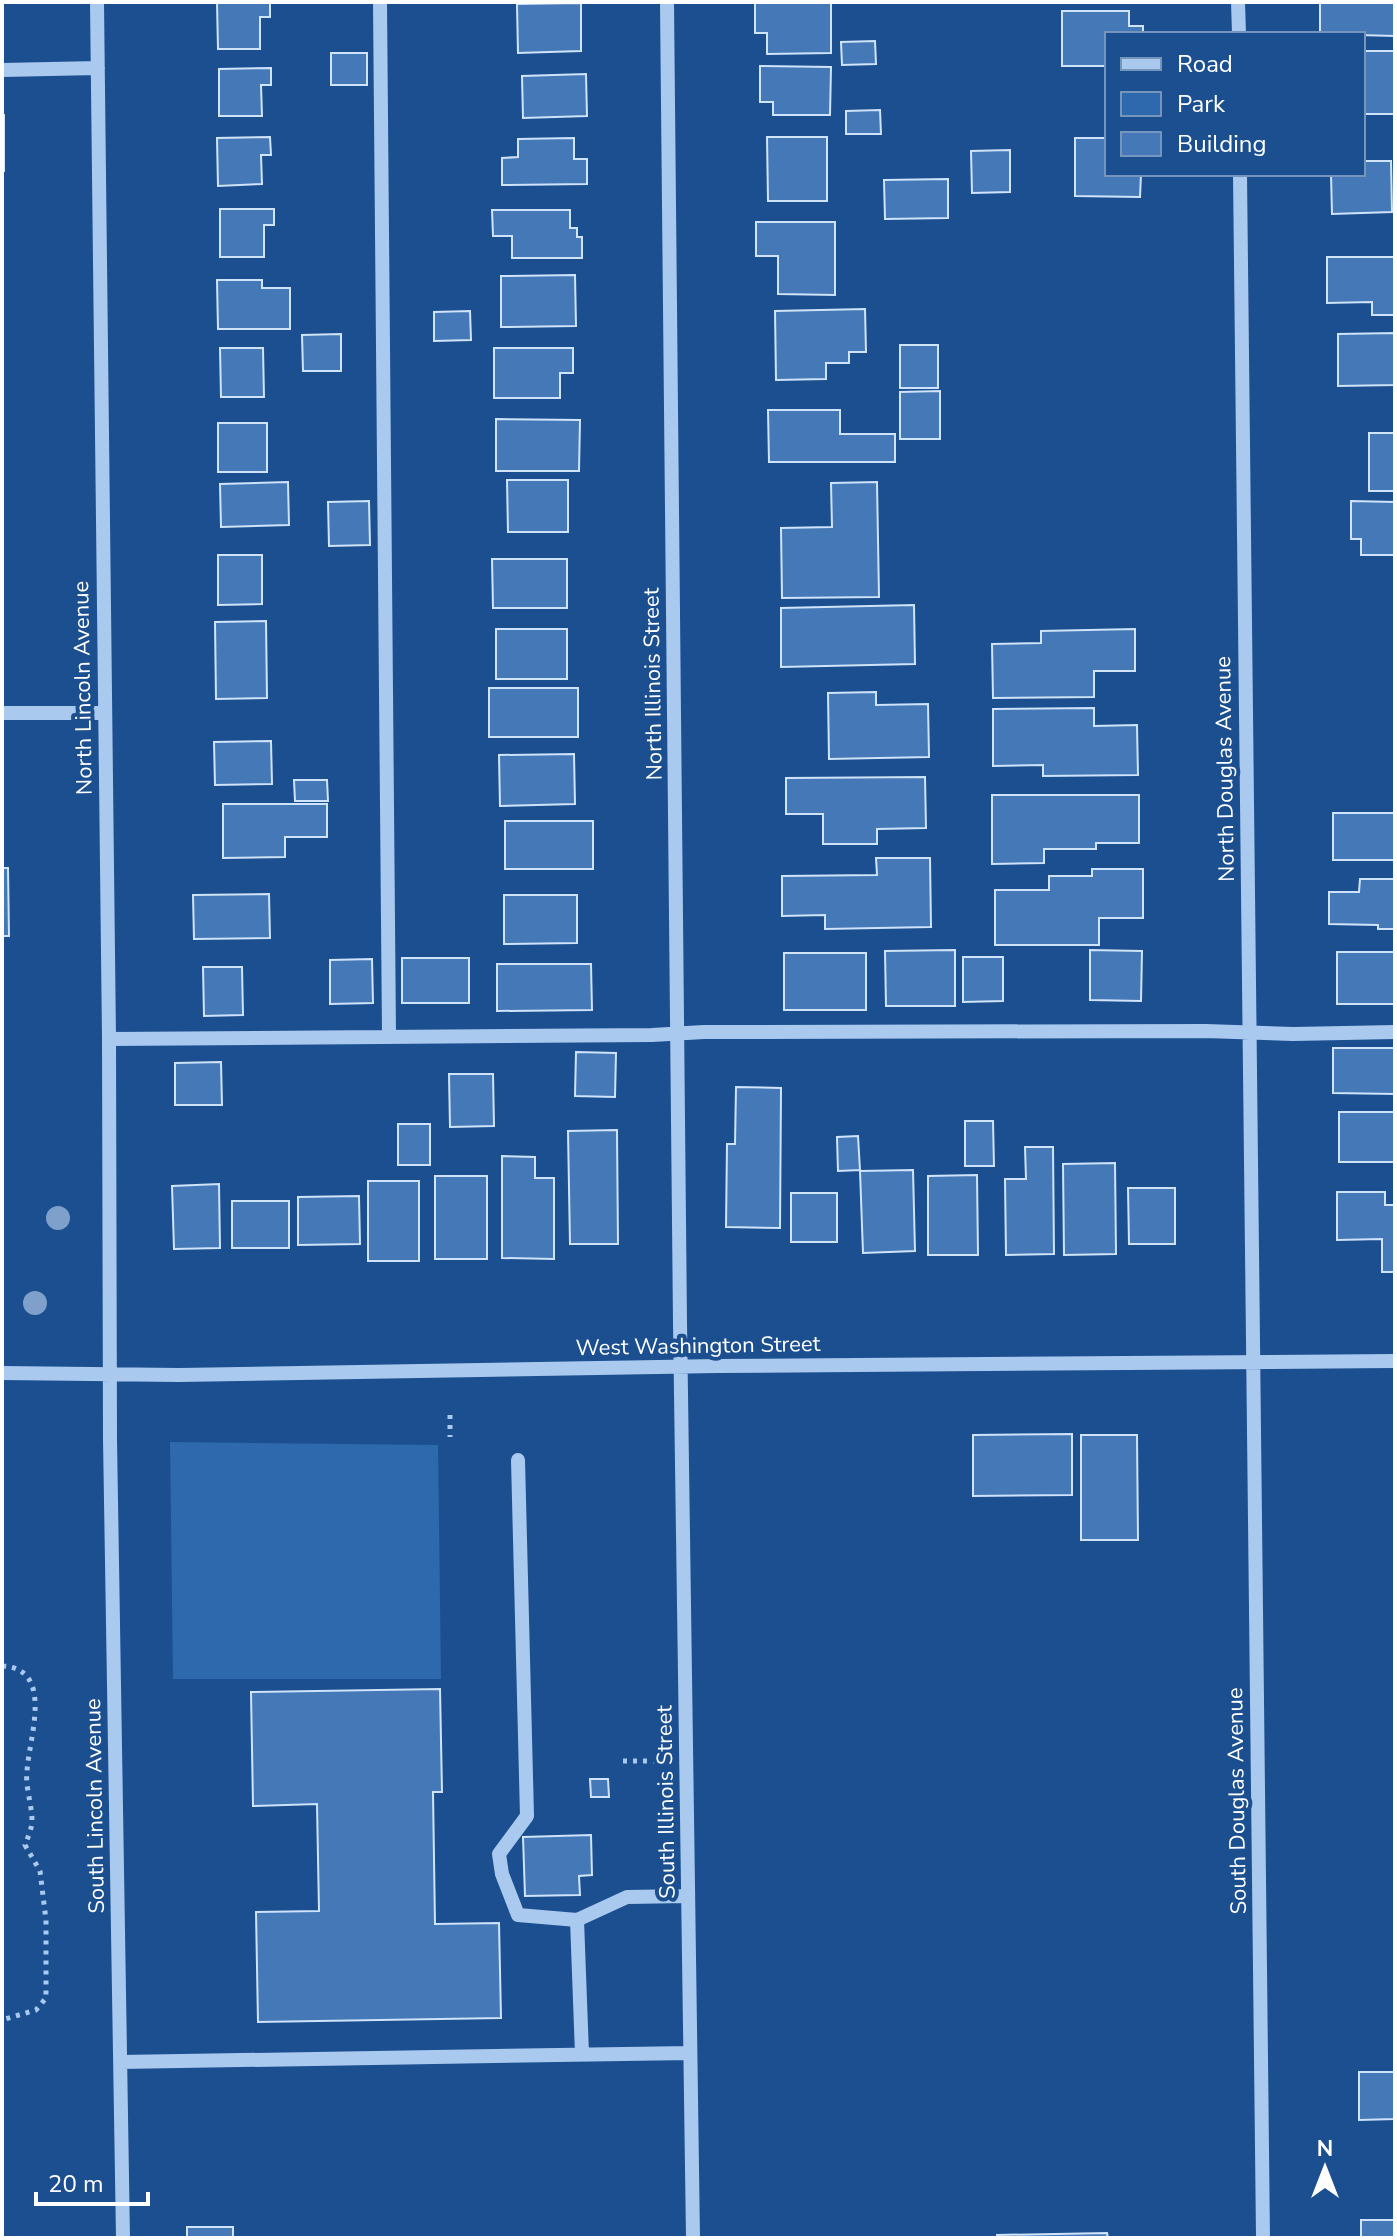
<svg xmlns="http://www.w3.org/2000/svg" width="1397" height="2240" viewBox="0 0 1397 2240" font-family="'Nunito Sans',sans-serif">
  <rect width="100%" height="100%" fill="#1b4f8f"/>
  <path fill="#2e69ad" d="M170,1442L438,1445L441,1679H173Z"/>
  <path fill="#4478b7" stroke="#cfe3fa" stroke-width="2" d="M217,2H270V17H260V49H218Z
    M755,2H831V53L767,54V33H755Z
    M1320,2H1394L1395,36L1320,34Z
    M581,3V51L518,53L517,4Z
    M1062,11H1129V26H1143V34H1107V66H1062Z
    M875,41L876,64L842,65L841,42Z
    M1363,51H1395V114H1363Z
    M331,53H367V85H331Z
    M760,66L831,67L830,115H773V102H760Z
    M271,68V85H261L262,116H219V69Z
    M586,74L587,116L523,118L522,76Z
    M880,110L881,134H846V111Z
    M2,115H4V171H2Z
    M270,137L271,155H261L262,184L218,186L217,138Z
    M767,137H827V201H768Z
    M574,138V159H587V184L502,185V158L518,157V139Z
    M1075,138H1107V174H1141L1140,197L1075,196Z
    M1010,150V192L972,193L971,151Z
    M1363,161H1391L1392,212L1332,214L1331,174H1363Z
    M948,179V218L885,219L884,180Z
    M220,209H274V225H264V257H220Z
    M492,210H570V228H577V237H582V258H512V236H493Z
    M756,222H835V295L778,294V256H756Z
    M1327,257H1395V315H1372V302L1327,303Z
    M575,275L576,326L501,327V276Z
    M217,280H262V288H290V329H218Z
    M865,309L866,352H849V363H826V379L776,380L775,311Z
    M470,311L471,340L434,341V312Z
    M1395,333V385L1338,386V334Z
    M341,334V371H303L302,335Z
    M900,345H938V388H900Z
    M220,348H263L264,397H221Z
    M494,348H573V373H560V398H494Z
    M940,391V439H900V392Z
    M768,410H840V434H895V462H769Z
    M496,419L580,420L579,471H496Z
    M218,423H267V472H218Z
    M1369,433H1395V491H1369Z
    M507,480H568V532H508Z
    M288,482L289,525L221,527L220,484Z
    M877,482L879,597L782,598L781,528L832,527L831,483Z
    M369,501L370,545L329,546L328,502Z
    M1351,501L1395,502V555H1361V539H1351Z
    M218,555H262V604L218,605Z
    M492,559H567V608H493Z
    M914,605L915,664L781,667V608Z
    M266,621L267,698L216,699L215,622Z
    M496,629H567V679H496Z
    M1135,629V671H1094V697L993,698L992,644L1041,643V631Z
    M489,688H578V737H489Z
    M876,692V705L928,704L929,757L829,759L828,693Z
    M1094,708V726L1137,725L1138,775L1043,776V765L993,766V709Z
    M271,741L272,784L215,785L214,742Z
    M574,754L575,804L500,806L499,755Z
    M925,777L926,828L877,829V844H823V814H786V778Z
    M294,780H327L328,801H295Z
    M992,795H1139V843H1096V849H1044V863L992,864Z
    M223,804H327V837H285V857L223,858Z
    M1333,813H1395V860H1333Z
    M505,821H593V869H505Z
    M876,858H930L931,927L825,929V915L782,916V876L877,875Z
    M2,868H8L9,936H2Z
    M1092,869H1143V918H1099V945H995V890H1049V876H1092Z
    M1360,879H1395V929H1378V925L1329,924V892H1359Z
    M269,894L270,938L194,939L193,895Z
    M504,895H577V943L504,944Z
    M955,950V1006H886L885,951Z
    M1090,950L1142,951L1141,1001L1090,1000Z
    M1337,952H1395V1004H1337Z
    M784,953H866V1010H784Z
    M963,957H1003V1001L963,1002Z
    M402,958H469V1003H402Z
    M372,959L373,1003L330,1004V960Z
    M497,964H591L592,1010L497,1011Z
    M203,967H242L243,1015L204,1016Z
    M1333,1048H1395V1094L1333,1093Z
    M576,1052L616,1053L615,1097L575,1096Z
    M221,1062L222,1105H175V1063Z
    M449,1074H493L494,1126L450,1127Z
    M736,1087L781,1088L780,1228L726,1227L727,1144H735Z
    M1339,1112H1395V1162H1339Z
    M965,1121H993L994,1166H965Z
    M398,1124H430V1165H398Z
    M617,1130L618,1244H570L568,1131Z
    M858,1136L860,1170L838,1171L837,1137Z
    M1025,1147H1053L1054,1254L1006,1255L1005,1179H1026Z
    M502,1156L535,1157V1178H554V1259L502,1258Z
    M1115,1163L1116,1254L1064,1255L1063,1164Z
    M913,1170L915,1251L863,1253L860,1171Z
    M977,1175L978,1255H928V1176Z
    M435,1176H487V1259H435Z
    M368,1181H419V1261H368Z
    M219,1184L220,1248L174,1249L172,1186Z
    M1128,1188H1175V1244H1129Z
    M1337,1192H1385V1205H1395V1272H1382V1239L1337,1240Z
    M791,1193H837V1242H791Z
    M359,1196L360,1244L298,1245V1197Z
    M232,1201H289V1248H232Z
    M1072,1434V1495L973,1496V1435Z
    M1081,1435H1137L1138,1540H1081Z
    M440,1689L442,1792H433L435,1924L499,1923L501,2018L258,2022L256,1912L319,1911L317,1804L253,1806L251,1692Z
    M590,1779H608L609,1797H591Z
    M591,1835L592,1875L579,1876L580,1895L525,1896L523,1837Z
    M1359,2072H1395V2119L1359,2120Z
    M1361,2220H1395V2238H1361Z
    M187,2227H233V2238H187Z
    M1107,2233L1108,2238H997V2235Z"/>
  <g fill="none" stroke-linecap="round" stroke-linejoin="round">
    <path stroke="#a9c9ee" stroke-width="5" stroke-dasharray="4 6" stroke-linecap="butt" d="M450,1415V1437
      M2,1666C55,1668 29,1738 27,1771C25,1787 32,1804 32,1821C32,1828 28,1837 25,1845L40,1871L46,1920V1998L36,2010L2,2020
      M623,1761H655"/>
    <path stroke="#a9c9ee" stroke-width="14" d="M97,2L109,1039L110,1439L123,2238
      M380,2L389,1035
      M667,2L680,1323L693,2238
      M1238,2L1239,34
      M2,70L98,68
      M1240,174L1263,2238
      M2,713H104
      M109,1039L652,1035L704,1032L1206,1031L1293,1034L1395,1032
      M2,1373L179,1375L718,1366L1395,1361
      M518,1460L527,1816L499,1854L502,1874L518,1915L577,1920L627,1897L688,1896
      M577,1920L582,2054
      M120,2062L690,2053"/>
  </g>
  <g fill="#7ea0ca">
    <circle cx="58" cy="1218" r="12"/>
    <circle cx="35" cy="1303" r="12"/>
  </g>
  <g text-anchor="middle" stroke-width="8" stroke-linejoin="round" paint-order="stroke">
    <g font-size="22" fill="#fff" stroke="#1b4f8f">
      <text transform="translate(652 684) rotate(-91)" y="8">North Illinois Street</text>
      <text transform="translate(82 688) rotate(-91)" y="8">North Lincoln Avenue</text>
      <text transform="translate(1224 769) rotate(-91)" y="8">North Douglas Avenue</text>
      <text transform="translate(698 1345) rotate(-1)" y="8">West Washington Street</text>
      <text transform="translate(1236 1801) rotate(-91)" y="8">South Douglas Avenue</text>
      <text transform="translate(665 1802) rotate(-91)" y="8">South Illinois Street</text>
      <text transform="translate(94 1806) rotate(-91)" y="8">South Lincoln Avenue</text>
    </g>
  </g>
  <rect width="1397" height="2240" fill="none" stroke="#ffffff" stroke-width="8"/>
  <rect x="1105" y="32" width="260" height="144" fill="#1b4f8f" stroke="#7695bc" stroke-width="2"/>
  <rect x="1121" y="58" width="40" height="12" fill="#a9c9ee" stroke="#7695bc" stroke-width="2"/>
  <text x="1177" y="72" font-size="24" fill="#ffffff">Road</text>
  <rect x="1121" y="92" width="40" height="24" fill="#2e69ad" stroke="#7695bc" stroke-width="2"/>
  <text x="1177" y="112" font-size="24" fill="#ffffff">Park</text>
  <rect x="1121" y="132" width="40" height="24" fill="#4478b7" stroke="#7695bc" stroke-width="2"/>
  <text x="1177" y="152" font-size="24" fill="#ffffff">Building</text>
  <g transform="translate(1325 2168)" stroke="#1b4f8f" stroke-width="6" paint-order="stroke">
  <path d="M0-6L14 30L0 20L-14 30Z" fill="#ffffff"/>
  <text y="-12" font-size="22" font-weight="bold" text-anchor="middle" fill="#ffffff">N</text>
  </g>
  <path d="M36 2192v12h112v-12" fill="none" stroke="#ffffff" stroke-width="4"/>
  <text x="48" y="2192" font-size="24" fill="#ffffff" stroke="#1b4f8f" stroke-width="6" paint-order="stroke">20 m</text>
</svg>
